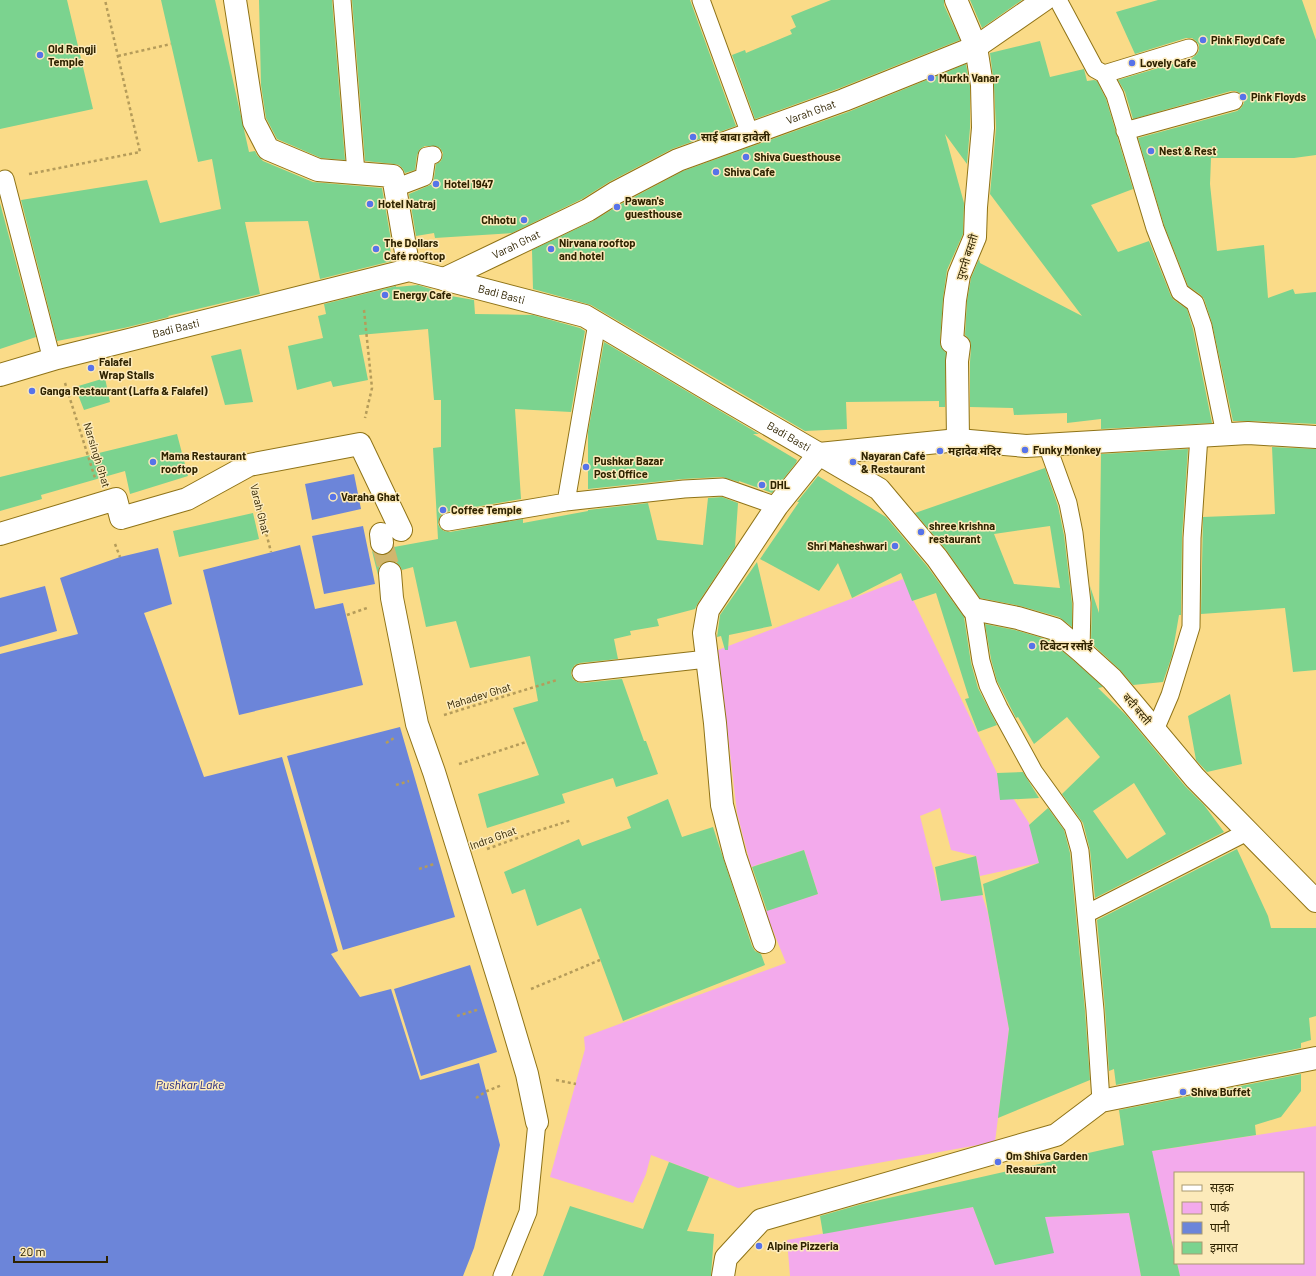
<svg xmlns="http://www.w3.org/2000/svg" width="1316" height="1276" viewBox="0 0 1316 1276" font-family="Barlow,'Noto Sans Devanagari',sans-serif">
  <rect width="100%" height="100%" fill="#fadb88"/>
  <path fill="#f3aaec" d="M903,579L997,773L1029,823L1039,863L980,876L976,856L951,850L940,808L920,816L941,900L982,895L988,913L1009,1029L995,1142L738,1188L651,1155L646,1174L633,1203L550,1177L585,1049L584,1037L786,963L765,911L818,894L804,850L751,867L737,813L718,650Z
    M1316,1126V1276H1180L1177,1263H1303V1173H1175V1256L1155,1166L1126,1155Z
    M973,1207L995,1265L1045,1217L1129,1213L1141,1276H790L787,1240Z"/>
  <path fill="#6c85d9" d="M354,474L361,509L312,520L305,484Z
    M363,526L375,584L324,594L312,536Z
    M300,545L315,609L343,603L363,685L239,715L203,570Z
    M158,548L172,604L144,613L204,777L282,757L338,951L331,954L360,997L391,989L420,1080L479,1063L500,1145L474,1248L463,1276H0V654L78,634L60,578L120,557Z
    M45,586L57,631L0,647V598Z
    M400,727L455,917L343,950L287,756Z
    M470,965L497,1052L421,1076L394,989Z"/>
  <path fill="#7bd38f" fill-rule="evenodd" d="M0,0H67L93,109L0,129Z
    M161,0H215L249,152L255,151L257,155L263,161L313,182L382,188L391,240L389,241L392,261L320,279L308,221L245,222L260,294L168,316L169,317L124,328L57,341L21,200L147,180L160,223L221,209L212,159L198,162Z
    M259,0H332L345,160L321,158L277,139L266,118L261,85Z
    M352,0H690L736,126L672,149L609,182L582,199L512,233L435,238L434,233L416,236L409,194L428,186L432,184L434,178L436,164L440,162L442,159L443,153L440,148L436,146H425L420,149L417,155L415,170L405,173L403,169L399,165L394,164L365,161Z
    M831,0H944V5L960,40L840,88L755,119L732,55L745,50L746,53L792,34L790,30L796,27L791,16Z
    M970,0H1022L982,28Z
    M1158,0H1302L1316,40V155L1294,158H1211L1210,184L1217,251L1264,245L1268,298L1293,289L1295,294L1316,292V424L1249,421H1233L1212,323L1204,299L1201,295L1188,286L1164,225L1138,138L1237,111L1241,108L1244,103V99L1241,94L1236,91H1231L1133,119L1125,92L1118,80L1192,58L1197,54L1199,50V45L1196,41L1192,38H1186L1135,54L1116,12Z
    M1040,41L1050,77L1084,69L1087,81L1094,80L1097,81L1106,99L1133,189L1091,205L1118,252L1149,241L1171,296L1174,300L1187,309L1193,329L1212,423L1101,429V419L1067,423V413L1014,415L1013,408L970,407V362L971,347L970,340L965,335L967,301L971,278L979,259L980,263L1082,316L990,194L996,128L994,85L990,53Z
    M966,64L970,86V128L967,164L945,134L964,203L963,234L947,270L943,299L940,341L941,347L946,353L945,407H939V401L846,402L847,429L805,431L591,305L533,289L532,250L593,221L621,204L683,171L848,112Z
    M0,203L36,337L0,349Z
    M418,285L434,290V293L474,300L475,314L533,315L580,328L585,331L571,412L515,409L521,499L446,512L441,515L439,519L438,524L440,528L444,531L450,532L523,519V523L588,511V510L648,503L657,540L703,545L708,498L722,497L738,503L735,547L698,603L695,609L657,619L659,626L630,631L631,635L614,639L618,659L580,663L575,665L572,669L571,674L573,679L577,682L582,683L622,679L644,741H646L658,774L616,787L613,778L562,794L565,803L487,828L478,794L539,775L513,708L538,701L530,656L470,668L456,621L426,627L413,567L402,570L400,566L396,562L389,561L383,563L379,567L378,575L372,551L377,555H384L390,553L394,547L438,539L433,448L441,447V400H434L428,329L359,335L368,380L333,387L331,381L297,390L288,346L323,338L318,316L326,314L324,304L396,286V287Z
    M604,342L759,434H753L797,460L796,463L772,493L739,481V482L722,477L683,479L588,489V432Z
    M241,349L253,402L225,405L211,356Z
    M105,378L110,402L84,410L75,387Z
    M177,434L188,476L130,494L125,471L41,495L42,499L0,511V477Z
    M1272,447L1316,449V670L1293,672L1285,608L1201,614L1203,517L1275,514Z
    M1188,449L1182,537L1181,615H1179L1172,656L1163,682L1133,685L1120,670L1091,643L1092,603L1090,586L1099,613L1101,454Z
    M1045,468L1058,506L1064,535L1072,603V627L1059,617L1020,606L980,598L947,551L915,513ZM1050,526L1060,588L1014,584L994,534Z
    M818,476L886,517L927,566L964,617L971,663L978,688L997,725L978,732L965,699L969,698L936,593L912,601L901,573L852,598L838,563L819,591L760,559L799,502H797Z
    M253,513L259,539L179,557L173,531Z
    M757,562L772,626L729,635L728,650H725L721,636L717,637L720,615Z
    M985,624L1015,630L1049,640L1073,660L1103,687L1098,688L1126,715L1185,786L1204,805L1224,832L1095,898L1090,850L1083,823L1062,794L1100,757L1067,717L1034,744L1018,717L1016,718L997,681L991,659ZM1134,783L1166,834L1127,859L1093,811Z
    M1230,694L1242,764L1207,772L1196,760L1188,716Z
    M1023,772L1039,798L1000,800L997,773Z
    M668,799L682,837L713,827L752,946L755,951L761,954L765,965L623,1021L581,908L537,926L525,889L512,894L504,872L579,839L582,846L631,828L627,817Z
    M1048,808L1064,830L1070,853L1085,1011L1090,1080L998,1118L1009,1029L983,884L1039,863L1029,825Z
    M1237,849L1268,916L1271,928H1316V1016L1309,1018L1311,1040L1301,1043V1048L1116,1085L1114,1069L1109,1071L1105,1009L1097,920Z
    M804,850L818,894L767,911L752,867Z
    M976,856L983,895L941,901L935,867Z
    M1301,1074V1091L1281,1117L1255,1125L1256,1135L1152,1151L1175,1256V1263H1177L1180,1276H1141L1129,1213L1045,1217L1054,1253L995,1265L973,1207L823,1234L820,1216L862,1204L1124,1145L1119,1110Z
    M669,1162L709,1177L687,1231L714,1234L711,1276H543L570,1206L643,1229Z"/>
  <g fill="none" stroke-linecap="round" stroke-linejoin="round">
    <path stroke="#d1b66d" stroke-width="22" stroke-dasharray="22 11" stroke-linecap="butt" d="M382,543L390,573"/>
    <defs>
      <path id="service" d="M342,0L356,173
        M701,0L750,134
        M1058,0L1095,69L1104,74L1115,95L1155,228L1180,292L1195,303L1203,326L1225,434
        M1104,74L1189,48
        M1125,131L1234,101
        M5,179L52,360
        M395,188L424,177L427,156L433,155
        M1047,445L1068,503L1074,533L1082,603L1081,651
        M566,502L597,323
        M448,522L566,502L684,489L723,487L777,506
        M973,609L981,661L988,685L999,708L1034,772L1073,826L1080,851L1095,1010L1101,1101
        M581,673L707,659
        M1155,730L1170,695L1191,627L1192,538L1199,436
        M1086,914L1247,832
        M502,1276L528,1212L537,1122"/>
      <path id="pedestrian" d="M0,534L116,499L121,518L187,499L249,465L360,444L401,530
        M381,534L382,543
        M390,573L392,598L417,724L434,772L505,1000L527,1074L537,1122"/>
      <g id="minor">
        <path d="M235,0L254,122L268,149L318,170L393,176L409,270"/>
        <path d="M956,0L976,47L982,85L983,128L976,207L975,237L959,275L955,300L952,342L959,346L957,361L958,440"/>
        <path id="s1" d="M444,279L588,210L615,193L678,160L844,100L976,47L1044,0"/>
        <path id="s2" d="M0,375L57,358L409,270L585,316L716,394L879,489L937,558L973,609L1018,618L1055,629L1081,651L1112,679L1195,778L1316,901"/>
        <path d="M764,942L735,856L722,805L715,723L704,633L708,610L777,506L819,454L958,440L1026,446L1248,433L1316,437"/>
        <path d="M723,1276L726,1258L761,1220L1056,1135L1101,1101L1316,1058"/>
      </g>
    </defs>
    <use href="#service" stroke="#8f7317" stroke-width="19"/>
    <use href="#pedestrian" stroke="#8f7317" stroke-width="24"/>
    <use href="#minor" stroke="#8f7317" stroke-width="24"/>
    <path stroke="#b59c5a" stroke-width="2.5" stroke-dasharray="3 3" stroke-linecap="butt" d="M118,56L171,44
      M29,174L140,152L105,0
      M364,310L372,388L365,418
      M65,383L95,478
      M256,493L271,552
      M115,544L120,557
      M347,615L367,608
      M444,715L557,680
      M386,743L394,738
      M459,764L526,742
      M396,785L409,781
      M487,849L537,831L572,820
      M419,869L434,864
      M531,989L600,960
      M457,1016L480,1009
      M556,1080L576,1084
      M476,1098L487,1091L502,1085"/>
    <use href="#service" stroke="#fff" stroke-width="17"/>
    <use href="#pedestrian" stroke="#fff" stroke-width="22"/>
    <use href="#minor" stroke="#fff" stroke-width="22"/>
  </g>
  <g fill="#5773e9" stroke="#fceaba" stroke-width="1.5">
    <circle cx="1203" cy="40" r="4"/>
    <circle cx="40" cy="55" r="4"/>
    <circle cx="1132" cy="63" r="4"/>
    <circle cx="931" cy="78" r="4"/>
    <circle cx="1243" cy="97" r="4"/>
    <circle cx="693" cy="137" r="4"/>
    <circle cx="1151" cy="151" r="4"/>
    <circle cx="746" cy="157" r="4"/>
    <circle cx="716" cy="172" r="4"/>
    <circle cx="436" cy="184" r="4"/>
    <circle cx="370" cy="204" r="4"/>
    <circle cx="617" cy="207" r="4"/>
    <circle cx="524" cy="220" r="4"/>
    <circle cx="376" cy="249" r="4"/>
    <circle cx="551" cy="249" r="4"/>
    <circle cx="385" cy="295" r="4"/>
    <circle cx="91" cy="368" r="4"/>
    <circle cx="32" cy="391" r="4"/>
    <circle cx="1025" cy="450" r="4"/>
    <circle cx="940" cy="451" r="4"/>
    <circle cx="153" cy="462" r="4"/>
    <circle cx="853" cy="462" r="4"/>
    <circle cx="586" cy="467" r="4"/>
    <circle cx="762" cy="485" r="4"/>
    <circle cx="333" cy="497" r="4"/>
    <circle cx="443" cy="510" r="4"/>
    <circle cx="921" cy="532" r="4"/>
    <circle cx="895" cy="546" r="4"/>
    <circle cx="1032" cy="646" r="4"/>
    <circle cx="1183" cy="1092" r="4"/>
    <circle cx="998" cy="1162" r="4"/>
    <circle cx="759" cy="1246" r="4"/>
  </g>
  <g text-anchor="middle" stroke-width="3" stroke-linejoin="round" paint-order="stroke">
    <g font-size="11" font-weight="bold" fill="#2f2300" stroke="#fceaba" text-anchor="start">
      <text x="1211" y="44">Pink Floyd Cafe</text>
      <text x="48" y="53">Old Rangji<tspan x="48" dy="13">Temple</tspan></text>
      <text x="1140" y="67">Lovely Cafe</text>
      <text x="939" y="82">Murkh Vanar</text>
      <text x="1251" y="101">Pink Floyds</text>
      <text x="701" y="141">साई बाबा हावेली</text>
      <text x="1159" y="155">Nest &amp; Rest</text>
      <text x="754" y="161">Shiva Guesthouse</text>
      <text x="724" y="176">Shiva Cafe</text>
      <text x="444" y="188">Hotel 1947</text>
      <text x="625" y="205">Pawan's<tspan x="625" dy="13">guesthouse</tspan></text>
      <text x="378" y="208">Hotel Natraj</text>
      <text x="516" y="224" text-anchor="end">Chhotu</text>
      <text x="384" y="247">The Dollars<tspan x="384" dy="13">Café rooftop</tspan></text>
      <text x="559" y="247">Nirvana rooftop<tspan x="559" dy="13">and hotel</tspan></text>
      <text x="393" y="299">Energy Cafe</text>
      <text x="99" y="366">Falafel<tspan x="99" dy="13">Wrap Stalls</tspan></text>
      <text x="40" y="395">Ganga Restaurant (Laffa &amp; Falafel)</text>
      <text x="1033" y="454">Funky Monkey</text>
      <text x="948" y="455">महादेव मंदिर</text>
      <text x="161" y="460">Mama Restaurant<tspan x="161" dy="13">rooftop</tspan></text>
      <text x="861" y="460">Nayaran Café<tspan x="861" dy="13">&amp; Restaurant</tspan></text>
      <text x="594" y="465">Pushkar Bazar<tspan x="594" dy="13">Post Office</tspan></text>
      <text x="770" y="489">DHL</text>
      <text x="341" y="501">Varaha Ghat</text>
      <text x="451" y="514">Coffee Temple</text>
      <text x="929" y="530">shree krishna<tspan x="929" dy="13">restaurant</tspan></text>
      <text x="887" y="550" text-anchor="end">Shri Maheshwari</text>
      <text x="1040" y="650">टिबेटन रसोई</text>
      <text x="1191" y="1096">Shiva Buffet</text>
      <text x="1006" y="1160">Om Shiva Garden<tspan x="1006" dy="13">Resaurant</tspan></text>
      <text x="767" y="1250">Alpine Pizzeria</text>
    </g>
    <g font-size="11" fill="#2f2300" stroke="#fceaba">
      <text dy="4" stroke="none"><textPath href="#s1" startOffset="404">Varah Ghat</textPath></text>
      <text dy="4" stroke="none"><textPath href="#s1" startOffset="80">Varah Ghat</textPath></text>
      <text transform="translate(967 257) rotate(-72)" y="4">पुरानी बसती</text>
      <text dy="4" stroke="none"><textPath href="#s2" startOffset="518">Badi Basti</textPath></text>
      <text dy="4" stroke="none"><textPath href="#s2" startOffset="182">Badi Basti</textPath></text>
      <text dy="4" stroke="none"><textPath href="#s2" startOffset="841">Badi Basti</textPath></text>
      <text transform="translate(97 455) rotate(73)" y="4">Narsingh Ghat</text>
      <text transform="translate(260 509) rotate(76)" y="4">Varah Ghat</text>
      <text transform="translate(479 696) rotate(-17)" y="4">Mahadev Ghat</text>
      <text transform="translate(1137 709) rotate(50)" y="4">बदी बस्ती</text>
      <text transform="translate(493 838) rotate(-20)" y="4">Indra Ghat</text>
    </g>
    <g font-size="12" font-style="italic" fill="#181f80" stroke="#fceaba">
      <text x="190" y="1089">Pushkar Lake</text>
    </g>
  </g>
  <rect x="1174" y="1172" width="130" height="92" fill="#fceaba" stroke="#aa9a70"/>
  <rect x="1182" y="1185" width="20" height="6" fill="#ffffff" stroke="#aa9a70"/>
  <text x="1210" y="1192" font-size="12" fill="#2f2300">सड़क</text>
  <rect x="1182" y="1202" width="20" height="12" fill="#f3aaec" stroke="#aa9a70"/>
  <text x="1210" y="1212" font-size="12" fill="#2f2300">पार्क</text>
  <rect x="1182" y="1222" width="20" height="12" fill="#6c85d9" stroke="#aa9a70"/>
  <text x="1210" y="1232" font-size="12" fill="#2f2300">पानी</text>
  <rect x="1182" y="1242" width="20" height="12" fill="#7bd38f" stroke="#aa9a70"/>
  <text x="1210" y="1252" font-size="12" fill="#2f2300">इमारत</text>
  <path d="M14 1256v6h93v-6" fill="none" stroke="#2f2300" stroke-width="2"/>
  <text x="20" y="1256" font-size="12" fill="#2f2300" stroke="#fceaba" stroke-width="3" paint-order="stroke">20 m</text>
</svg>
